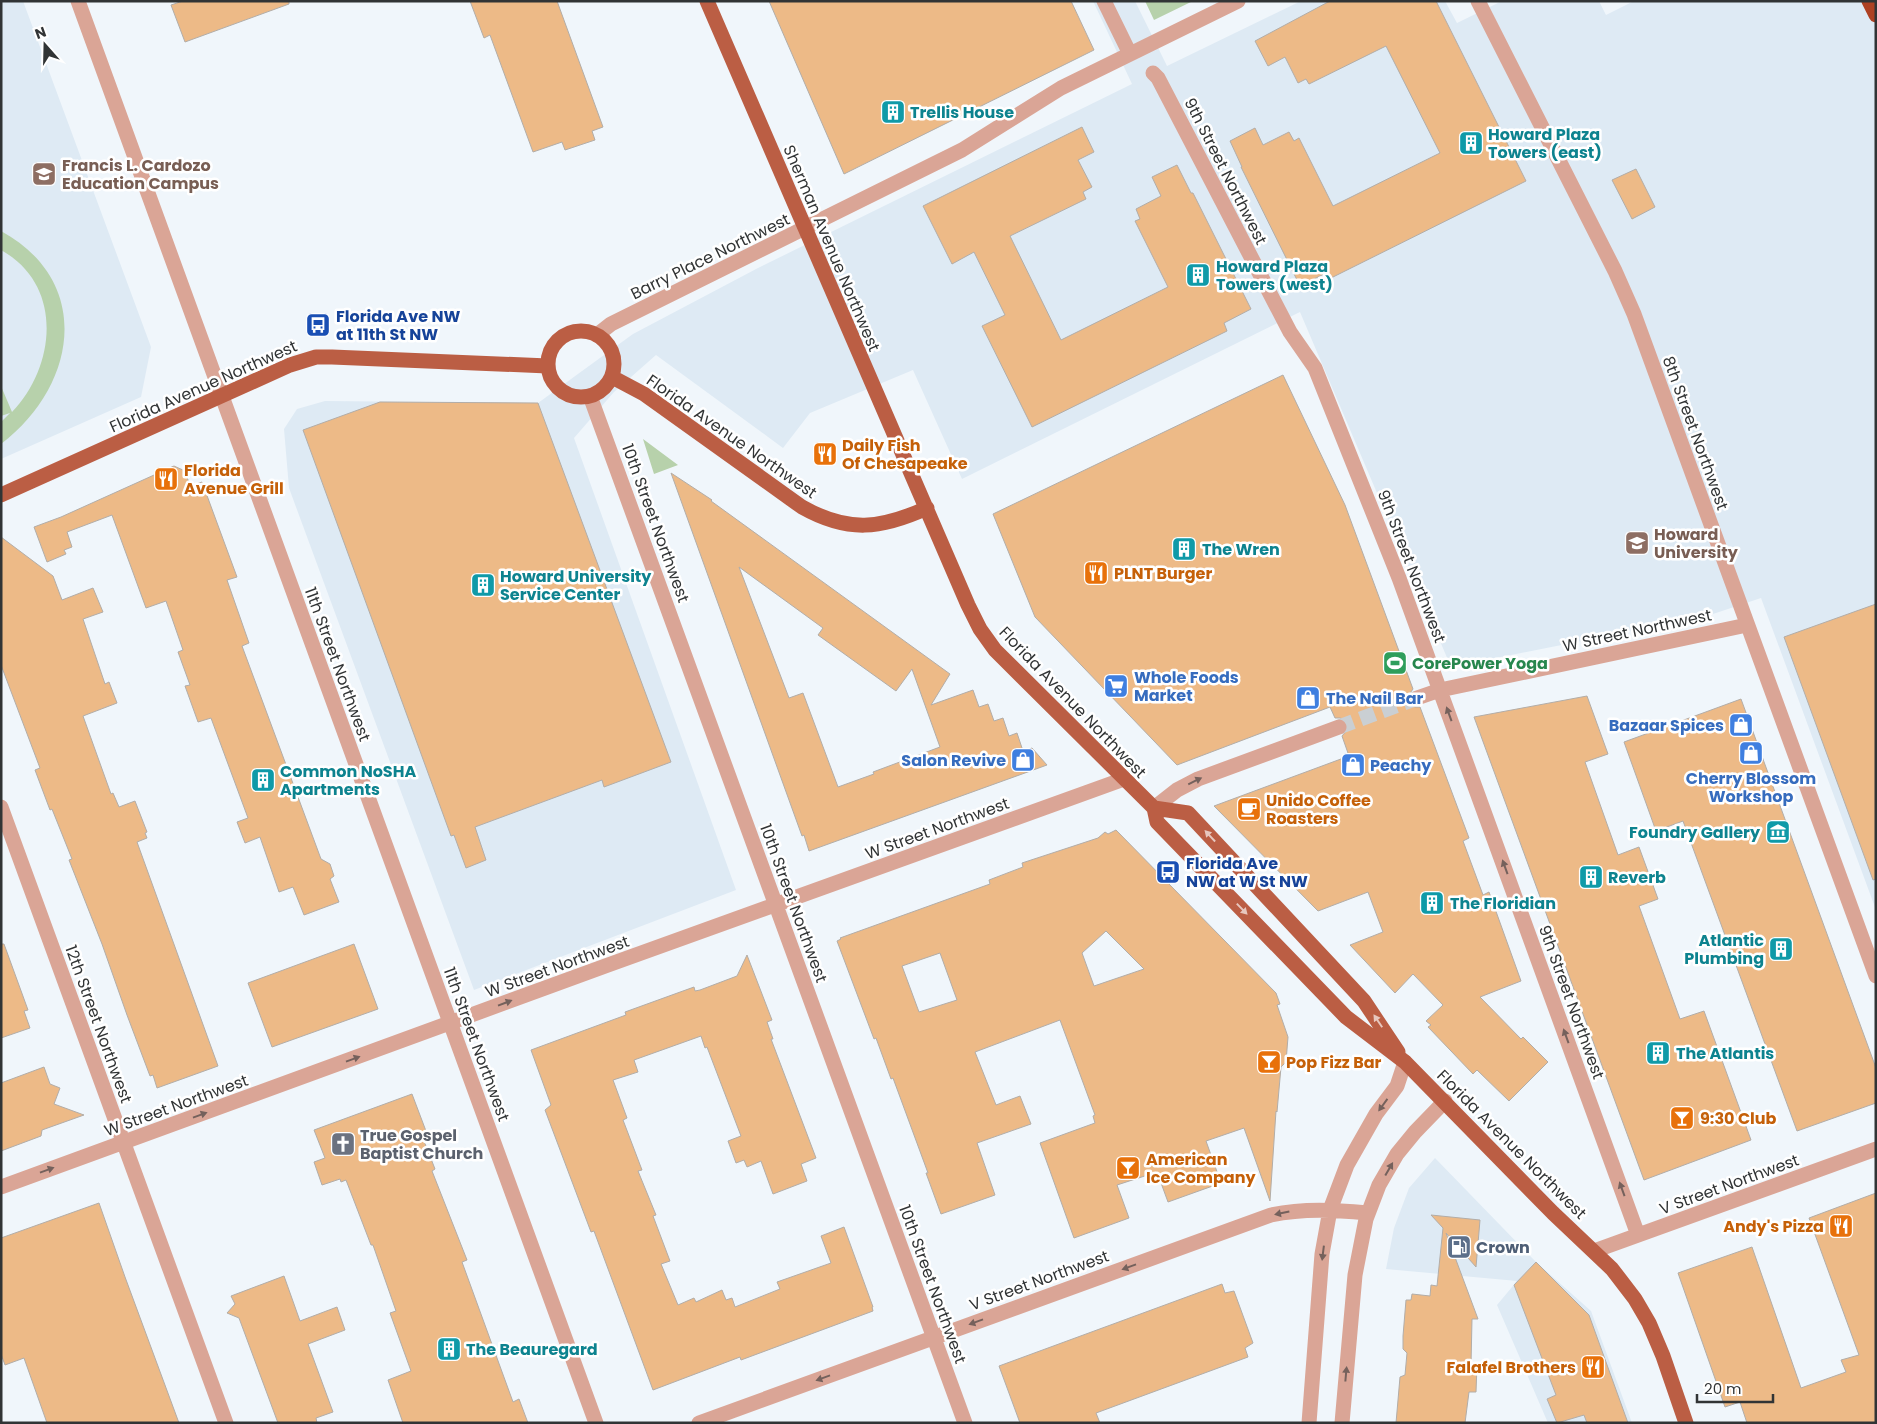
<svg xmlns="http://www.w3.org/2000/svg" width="1877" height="1424" viewBox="0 0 1877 1424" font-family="Poppins,sans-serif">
  <rect width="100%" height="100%" fill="#f0f6fb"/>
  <path fill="#deeaf4" d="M1,1H23L151,347L141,397L1,459Z
    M1093,1H1135L1167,66L1301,1H1445L1457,23L1502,1H1599L1606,15L1634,1H1876V910L1761,598L1707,616L1451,667L1300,312L962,479L913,370L810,413L783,448L656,355L614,392L574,438L736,890L474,990L289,488L284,429L297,409L325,401L538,403L633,334L758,268L1132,84Z
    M1435,1158L1536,1262L1591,1311L1632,1423H1548L1497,1305L1517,1281L1386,1269L1394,1228L1409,1188Z"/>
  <path fill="#b7d1ab" d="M1145,1H1193L1154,20Z
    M1,231C94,282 77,386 1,444V422L10,413L1,416V386L12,412C56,366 64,285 1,250Z
    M643,439L678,465L654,474Z"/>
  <path fill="#edba87" stroke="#b2ada8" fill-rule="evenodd" d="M183,1H289V4L185,42L171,5Z
    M470,1H557L603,127L592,131L595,140L565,150L562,142L533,152L490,35L484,38Z
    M769,1H1071L1094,50L844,174Z
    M1330,1H1436L1526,181L1331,278L1328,272L1300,286L1241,167H1242L1230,141L1255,128L1263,145L1289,132L1294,141L1299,138L1333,206L1440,153L1386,46L1309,84L1306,79L1298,83L1285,57L1268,66L1255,41Z
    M1082,127L1094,152L1078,160L1092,187L1083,192L1086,199L1010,236L1061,340L1168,287L1135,221L1140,219L1136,209L1161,196L1152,177L1177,165L1191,193H1193L1251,309L1224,323L1227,331L1032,427L982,326L1005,315L974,252L952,264L923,206Z
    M1636,169L1655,207L1632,219L1612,180Z
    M1283,375L1345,505L1413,689L1408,696V702L1415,707H1420L1469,838L1463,841L1483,895L1489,892L1521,981L1480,997L1521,1039L1523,1037L1548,1062L1509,1101L1477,1070L1473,1074L1428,1027L1431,1025L1426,1021L1443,1005L1413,974L1395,993L1350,945L1383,932L1368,892L1318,911L1214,806L1349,756L1342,736L1348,729L1345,720L1340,718H1335L1330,707L1177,765L1035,617L993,514Z
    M380,402L538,403L671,762L604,787L602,780L475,827L486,860L466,868L454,835L451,836L303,430Z
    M174,466L185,471L190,486L202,482L237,577L227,580L249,643L242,646L321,859L330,864L334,876L330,879L339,902L304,915L293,887L279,892L260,837L245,843L237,822L248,818L211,718L198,722L185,686L190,685L178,652L183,650L166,601L146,608L112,515L67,532L72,547L64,550L66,554L47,562L34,527L61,517Z
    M671,473L712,500L711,501L950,674L931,705L973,690L979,707L988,704L994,721L1003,718L1009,736L1017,733L1023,751L1032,748L1047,765L809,851L804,835L802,836ZM739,567L823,628L818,635L896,691L912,669L940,747L873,772L874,774L838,787L803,693L789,698Z
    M1,537L53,576L62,600L93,588L103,612L83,619L105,684L109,682L117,703L83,716L111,794L113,793L119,807L135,801L147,832L145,833L147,838L137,842L218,1066L157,1088L153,1075L150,1076L127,1015L102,944L69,860L72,859L52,809L50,810L35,770L40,768L1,665Z
    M1876,604V879L1873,880L1784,637Z
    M1587,696L1608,754L1585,762L1618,855L1639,847L1658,899L1639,906L1680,1019L1704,1011L1751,1140L1644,1180L1474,717Z
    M1741,699L1876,1068V1103L1797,1131L1683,821L1656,831L1624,742Z
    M1116,830L1276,993L1280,1004L1277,1005L1288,1037L1286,1062L1281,1067L1277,1112L1276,1111L1270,1201L1244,1128L1206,1141L1221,1183L1168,1202L1157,1172L1117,1185L1129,1218L1074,1238L1040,1143L1095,1123L1093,1116L1095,1115L1060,1020L975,1052L996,1105L1020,1096L1031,1124L977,1143L995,1195L941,1214L926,1173H928L893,1078L891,1079L876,1038L874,1039L837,941L841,939L840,938L990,884L989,880L1023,867L1022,863L1098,838L1105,832L1108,834ZM1106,931L1144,969L1094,986L1082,953ZM940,953L957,1000L919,1012L902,966Z
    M1,944H4L28,1010L24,1011L30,1028L1,1038Z
    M354,944L378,1009L272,1047L248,983Z
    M747,955L772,1020L767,1022L773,1039H771L816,1158L801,1164L807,1181L773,1194L761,1161L747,1167L744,1160L736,1163L728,1141L741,1136L707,1047L705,1048L701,1036L634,1060L638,1072L613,1080L627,1118L623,1120L642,1170L638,1171L656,1215L653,1216L670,1261L661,1264L678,1305L694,1298L696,1302L722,1290L726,1300L732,1298L735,1307L780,1289L777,1282L831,1263L821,1236L844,1227L873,1307H872L873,1311L741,1360L740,1357L653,1390L594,1231L591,1232L545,1110L551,1105L531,1050L626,1015L625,1012L694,987L695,991L700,990L737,976Z
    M44,1067L50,1084L60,1088L54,1104L84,1115L42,1130L41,1136L1,1151V1083Z
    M412,1094L429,1139L424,1141L435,1169L432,1171L467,1260L462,1262L513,1402L519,1399L528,1423H403L388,1380L411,1371L390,1313L396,1311L373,1245H371L346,1180L341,1182L340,1179L322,1185L314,1162L325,1158L314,1130Z
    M1876,1193V1423H1747L1740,1402L1725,1407L1678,1273L1752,1247L1801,1388L1846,1372L1841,1360L1859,1355L1809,1218Z
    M99,1203L125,1277L179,1423H47L24,1358L5,1365L1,1354V1238Z
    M1431,1215L1480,1220L1476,1267L1446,1233L1478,1319H1472L1471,1365H1477L1476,1392H1469L1465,1423H1396L1400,1377L1405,1375L1407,1353L1403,1349V1336L1406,1300H1411L1412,1294L1430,1296L1431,1285L1437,1286L1443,1228Z
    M1536,1262L1589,1315L1628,1423H1587L1584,1415L1557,1423L1547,1399L1556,1395L1514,1285Z
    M284,1276L300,1321L337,1307L345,1330L308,1344L333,1412L316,1418L317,1423H278L239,1318L227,1313L235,1304L231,1296Z
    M1222,1284L1225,1293L1234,1291L1253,1343L1245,1348L1248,1357L1096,1413L1100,1423H1020L999,1366Z"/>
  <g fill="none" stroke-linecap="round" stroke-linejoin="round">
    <path stroke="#cacfd3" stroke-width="15" stroke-dasharray="15 8" stroke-linecap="butt" d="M1339,727L1417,698"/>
    <path stroke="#daa596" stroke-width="15" d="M78,1L596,1423
      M1104,1L1130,54
      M1478,1L1615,271L1634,314L1876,976
      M1153,73L1158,78L1290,332L1315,368L1399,578L1638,1235
      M597,335L611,324L962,150L1061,88L1238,1
      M590,396L965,1423
      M1417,698L1440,690L1747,625
      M1,807L226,1423
      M1154,808L1177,790L1198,779L1339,727
      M1,1187L608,965L1124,779
      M1594,1251L1876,1149
      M699,1423L1271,1215C1304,1208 1335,1210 1368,1213
      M1309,1423L1322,1254L1330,1210L1347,1165L1376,1114L1397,1086L1405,1062
      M1342,1423L1355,1275L1366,1219L1379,1185L1397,1154L1415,1132L1445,1101"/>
    <path stroke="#bb5e44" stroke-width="15" d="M707,1L968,605L980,629L995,650L1154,808L1157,822L1346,1017L1405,1062L1553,1213L1612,1269L1635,1299L1649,1323L1663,1356L1686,1423
      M548 364a33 33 0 1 1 66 0a33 33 0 1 1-66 0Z
      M612,377L644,394L802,507C848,533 881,529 927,508
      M1,495L290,365L316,357H332L548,366
      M1154,808L1188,813L1364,1001L1398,1052"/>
    <path stroke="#ad4122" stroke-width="15" d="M1869,1L1876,15"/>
  </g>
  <defs><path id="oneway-solid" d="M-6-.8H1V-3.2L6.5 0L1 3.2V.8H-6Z" transform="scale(1.25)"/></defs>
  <g fill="#75615c">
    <use href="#oneway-solid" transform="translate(1449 714) rotate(-110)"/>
    <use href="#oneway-solid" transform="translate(1195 781) rotate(-26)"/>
    <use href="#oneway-solid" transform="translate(1505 867) rotate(-110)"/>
    <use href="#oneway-solid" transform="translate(505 1003) rotate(-21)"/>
    <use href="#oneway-solid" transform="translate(1566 1036) rotate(-110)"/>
    <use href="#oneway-solid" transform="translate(353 1059) rotate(-20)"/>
    <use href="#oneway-solid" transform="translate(1383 1105) rotate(126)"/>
    <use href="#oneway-solid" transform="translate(200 1115) rotate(-20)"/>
    <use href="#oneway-solid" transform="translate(1389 1169) rotate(-60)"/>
    <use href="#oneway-solid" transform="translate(47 1170) rotate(-20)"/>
    <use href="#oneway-solid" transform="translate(1622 1189) rotate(-110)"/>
    <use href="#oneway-solid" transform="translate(1282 1213) rotate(168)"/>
    <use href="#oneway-solid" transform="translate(1323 1253) rotate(97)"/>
    <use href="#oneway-solid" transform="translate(1129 1267) rotate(160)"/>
    <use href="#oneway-solid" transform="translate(976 1322) rotate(160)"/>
    <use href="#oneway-solid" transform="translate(1346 1374) rotate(-85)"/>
    <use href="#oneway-solid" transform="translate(823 1378) rotate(160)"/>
  </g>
  <g fill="#e7c7be">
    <use href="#oneway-solid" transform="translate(1210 836) rotate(-133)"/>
    <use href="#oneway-solid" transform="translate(1242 909) rotate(46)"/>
    <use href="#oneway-solid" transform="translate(1378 1021) rotate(-124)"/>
  </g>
  <defs>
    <symbol id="building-square" viewBox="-11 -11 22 22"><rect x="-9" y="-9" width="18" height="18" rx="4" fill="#0f9aa8" stroke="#fff"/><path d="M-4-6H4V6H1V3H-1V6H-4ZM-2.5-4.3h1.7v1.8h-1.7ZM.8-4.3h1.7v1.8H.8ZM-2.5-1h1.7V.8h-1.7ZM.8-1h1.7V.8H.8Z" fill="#fff"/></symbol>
    <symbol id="school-square" viewBox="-11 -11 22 22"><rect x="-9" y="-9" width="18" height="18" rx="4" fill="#8d6e63" stroke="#fff"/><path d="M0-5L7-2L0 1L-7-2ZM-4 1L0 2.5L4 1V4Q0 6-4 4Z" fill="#fff"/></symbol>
    <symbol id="bus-square" viewBox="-11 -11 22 22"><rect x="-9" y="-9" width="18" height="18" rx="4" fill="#1a4fb4" stroke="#fff"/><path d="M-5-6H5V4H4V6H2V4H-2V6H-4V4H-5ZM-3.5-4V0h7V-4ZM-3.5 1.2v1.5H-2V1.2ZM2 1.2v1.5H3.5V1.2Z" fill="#fff"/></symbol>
    <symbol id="restaurant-square" viewBox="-11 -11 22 22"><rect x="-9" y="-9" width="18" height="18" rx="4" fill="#e8710a" stroke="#fff"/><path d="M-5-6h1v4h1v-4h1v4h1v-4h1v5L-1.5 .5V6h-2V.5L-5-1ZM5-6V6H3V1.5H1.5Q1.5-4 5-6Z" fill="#fff"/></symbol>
    <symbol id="university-square" viewBox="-11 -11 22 22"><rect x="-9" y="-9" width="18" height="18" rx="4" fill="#8d6e63" stroke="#fff"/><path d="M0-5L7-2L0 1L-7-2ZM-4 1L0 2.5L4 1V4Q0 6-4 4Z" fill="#fff"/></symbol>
    <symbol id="stadium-square" viewBox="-11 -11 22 22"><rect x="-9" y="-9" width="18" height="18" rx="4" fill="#2e9e5b" stroke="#fff"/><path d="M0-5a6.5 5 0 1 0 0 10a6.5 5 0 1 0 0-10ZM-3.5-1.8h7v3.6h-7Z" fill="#fff"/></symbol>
    <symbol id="supermarket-square" viewBox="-11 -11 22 22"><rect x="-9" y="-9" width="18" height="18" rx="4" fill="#3f7fe0" stroke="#fff"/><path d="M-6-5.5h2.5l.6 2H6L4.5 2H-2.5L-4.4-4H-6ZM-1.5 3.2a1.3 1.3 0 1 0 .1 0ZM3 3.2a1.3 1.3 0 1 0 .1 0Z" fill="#fff"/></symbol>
    <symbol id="shop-square" viewBox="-11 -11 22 22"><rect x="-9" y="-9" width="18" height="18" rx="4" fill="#3f7fe0" stroke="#fff"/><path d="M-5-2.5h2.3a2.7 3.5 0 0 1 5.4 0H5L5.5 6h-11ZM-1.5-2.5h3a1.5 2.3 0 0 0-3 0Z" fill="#fff"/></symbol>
    <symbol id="cafe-square" viewBox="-11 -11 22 22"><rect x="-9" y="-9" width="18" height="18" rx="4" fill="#e8710a" stroke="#fff"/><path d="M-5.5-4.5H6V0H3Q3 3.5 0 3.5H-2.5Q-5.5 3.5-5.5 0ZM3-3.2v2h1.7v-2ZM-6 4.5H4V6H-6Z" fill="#fff"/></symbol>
    <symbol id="museum-square" viewBox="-11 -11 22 22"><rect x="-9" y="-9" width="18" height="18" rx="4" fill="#0f9aa8" stroke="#fff"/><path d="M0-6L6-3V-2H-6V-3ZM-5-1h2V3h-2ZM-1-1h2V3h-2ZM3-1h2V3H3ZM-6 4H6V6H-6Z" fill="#fff"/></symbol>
    <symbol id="bar-square" viewBox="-11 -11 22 22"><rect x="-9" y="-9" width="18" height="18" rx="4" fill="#e8710a" stroke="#fff"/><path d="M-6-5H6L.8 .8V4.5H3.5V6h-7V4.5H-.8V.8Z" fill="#fff"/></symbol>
    <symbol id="church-square" viewBox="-11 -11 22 22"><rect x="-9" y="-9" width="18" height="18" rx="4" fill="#6b7280" stroke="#fff"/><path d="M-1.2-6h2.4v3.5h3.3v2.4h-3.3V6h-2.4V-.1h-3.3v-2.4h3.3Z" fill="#fff"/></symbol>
    <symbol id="fuel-square" viewBox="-11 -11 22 22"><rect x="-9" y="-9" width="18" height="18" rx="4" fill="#5c6f8a" stroke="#fff"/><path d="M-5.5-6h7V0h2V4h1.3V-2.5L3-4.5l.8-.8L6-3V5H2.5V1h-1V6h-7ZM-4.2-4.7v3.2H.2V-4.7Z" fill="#fff"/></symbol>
  </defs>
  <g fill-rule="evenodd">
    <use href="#building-square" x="879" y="98" width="28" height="28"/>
    <use href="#building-square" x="1457" y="129" width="28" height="28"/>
    <use href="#school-square" x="30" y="160" width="28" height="28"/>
    <use href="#building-square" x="1184" y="261" width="28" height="28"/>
    <use href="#bus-square" x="304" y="311" width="28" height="28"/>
    <use href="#restaurant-square" x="811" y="440" width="28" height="28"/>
    <use href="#restaurant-square" x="152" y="465" width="28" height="28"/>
    <use href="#university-square" x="1623" y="529" width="28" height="28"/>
    <use href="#building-square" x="1170" y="535" width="28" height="28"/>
    <use href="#restaurant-square" x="1082" y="559" width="28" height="28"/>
    <use href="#building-square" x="469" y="571" width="28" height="28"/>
    <use href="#stadium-square" x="1381" y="649" width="28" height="28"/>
    <use href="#supermarket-square" x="1102" y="672" width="28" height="28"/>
    <use href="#shop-square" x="1294" y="684" width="28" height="28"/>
    <use href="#shop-square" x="1727" y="711" width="28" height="28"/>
    <use href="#shop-square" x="1737" y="739" width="28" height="28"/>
    <use href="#shop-square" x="1009" y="746" width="28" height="28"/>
    <use href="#shop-square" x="1339" y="751" width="28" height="28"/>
    <use href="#building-square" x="249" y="766" width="28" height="28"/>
    <use href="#cafe-square" x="1235" y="795" width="28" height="28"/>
    <use href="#museum-square" x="1764" y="818" width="28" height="28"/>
    <use href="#bus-square" x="1154" y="858" width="28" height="28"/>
    <use href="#building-square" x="1577" y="863" width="28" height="28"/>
    <use href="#building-square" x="1418" y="889" width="28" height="28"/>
    <use href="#building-square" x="1767" y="935" width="28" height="28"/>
    <use href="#building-square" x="1644" y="1039" width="28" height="28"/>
    <use href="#bar-square" x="1255" y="1048" width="28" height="28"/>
    <use href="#bar-square" x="1668" y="1104" width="28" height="28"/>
    <use href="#church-square" x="329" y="1130" width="28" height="28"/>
    <use href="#bar-square" x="1114" y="1154" width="28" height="28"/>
    <use href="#restaurant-square" x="1827" y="1212" width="28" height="28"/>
    <use href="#fuel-square" x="1445" y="1233" width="28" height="28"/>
    <use href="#building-square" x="435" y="1335" width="28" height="28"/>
    <use href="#restaurant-square" x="1579" y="1353" width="28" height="28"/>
  </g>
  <g text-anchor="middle" stroke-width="5" stroke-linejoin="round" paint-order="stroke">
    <g font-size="16" font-weight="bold" fill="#0d838f" stroke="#fff" text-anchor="start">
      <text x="910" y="118">Trellis House</text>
      <text x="1488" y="140">Howard Plaza<tspan x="1488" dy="18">Towers (east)</tspan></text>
      <text x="1216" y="272">Howard Plaza<tspan x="1216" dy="18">Towers (west)</tspan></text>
      <text x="1202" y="555">The Wren</text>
      <text x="500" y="582">Howard University<tspan x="500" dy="18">Service Center</tspan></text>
      <text x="280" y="777">Common NoSHA<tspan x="280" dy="18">Apartments</tspan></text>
      <text x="1760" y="838" text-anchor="end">Foundry Gallery</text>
      <text x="1608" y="883">Reverb</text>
      <text x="1450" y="909">The Floridian</text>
      <text x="1764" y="946" text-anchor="end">Atlantic<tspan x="1764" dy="18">Plumbing</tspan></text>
      <text x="1676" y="1059">The Atlantis</text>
      <text x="466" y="1355">The Beauregard</text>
    </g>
    <g font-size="16" font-weight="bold" fill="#785e54" stroke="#fff" text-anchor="start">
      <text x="62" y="171">Francis L. Cardozo<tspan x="62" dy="18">Education Campus</tspan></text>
      <text x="1654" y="540">Howard<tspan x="1654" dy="18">University</tspan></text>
    </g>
    <g font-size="16" fill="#313435" stroke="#fff">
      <text transform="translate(1226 171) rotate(63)" y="6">9th Street Northwest</text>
      <text transform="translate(832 248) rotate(67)" y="6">Sherman Avenue Northwest</text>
      <text transform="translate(710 256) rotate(-26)" y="6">Barry Place Northwest</text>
      <text transform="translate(203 386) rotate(-24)" y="6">Florida Avenue Northwest</text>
      <text transform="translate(1696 433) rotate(70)" y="6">8th Street Northwest</text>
      <text transform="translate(732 436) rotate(35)" y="6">Florida Avenue Northwest</text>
      <text transform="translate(656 523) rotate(70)" y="6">10th Street Northwest</text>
      <text transform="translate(1412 566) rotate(69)" y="6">9th Street Northwest</text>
      <text transform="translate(1637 630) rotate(-12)" y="6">W Street Northwest</text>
      <text transform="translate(338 664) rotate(70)" y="6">11th Street Northwest</text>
      <text transform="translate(1073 702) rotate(46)" y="6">Florida Avenue Northwest</text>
      <text transform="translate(937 828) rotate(-20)" y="6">W Street Northwest</text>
      <text transform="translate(794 903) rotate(70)" y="6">10th Street Northwest</text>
      <text transform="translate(557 966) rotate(-20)" y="6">W Street Northwest</text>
      <text transform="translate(1572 1002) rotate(70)" y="6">9th Street Northwest</text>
      <text transform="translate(99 1024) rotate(70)" y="6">12th Street Northwest</text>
      <text transform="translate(477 1044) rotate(70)" y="6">11th Street Northwest</text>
      <text transform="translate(176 1105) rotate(-20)" y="6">W Street Northwest</text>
      <text transform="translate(1512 1144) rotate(45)" y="6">Florida Avenue Northwest</text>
      <text transform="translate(1729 1184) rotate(-20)" y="6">V Street Northwest</text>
      <text transform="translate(1039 1280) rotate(-20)" y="6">V Street Northwest</text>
      <text transform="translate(933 1284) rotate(70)" y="6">10th Street Northwest</text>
    </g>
    <g font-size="16" font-weight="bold" fill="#164399" stroke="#fff" text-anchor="start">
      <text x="336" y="322">Florida Ave NW<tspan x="336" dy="18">at 11th St NW</tspan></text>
      <text x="1186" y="869">Florida Ave<tspan x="1186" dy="18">NW at W St NW</tspan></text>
    </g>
    <g font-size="16" font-weight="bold" fill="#c56008" stroke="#fff" text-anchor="start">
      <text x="842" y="451">Daily Fish<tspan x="842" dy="18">Of Chesapeake</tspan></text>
      <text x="184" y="476">Florida<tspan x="184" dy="18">Avenue Grill</tspan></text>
      <text x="1114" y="579">PLNT Burger</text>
      <text x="1266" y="806">Unido Coffee<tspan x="1266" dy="18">Roasters</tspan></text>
      <text x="1286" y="1068">Pop Fizz Bar</text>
      <text x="1700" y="1124">9:30 Club</text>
      <text x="1146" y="1165">American<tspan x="1146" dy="18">Ice Company</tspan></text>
      <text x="1824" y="1232" text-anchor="end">Andy's Pizza</text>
      <text x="1576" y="1373" text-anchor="end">Falafel Brothers</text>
    </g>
    <g font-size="16" font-weight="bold" fill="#27864d" stroke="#fff" text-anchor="start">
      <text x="1412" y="669">CorePower Yoga</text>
    </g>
    <g font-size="16" font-weight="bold" fill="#366cbe" stroke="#fff" text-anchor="start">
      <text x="1134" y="683">Whole Foods<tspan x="1134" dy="18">Market</tspan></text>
      <text x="1326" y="704">The Nail Bar</text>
      <text x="1724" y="731" text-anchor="end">Bazaar Spices</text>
      <text x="1006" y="766" text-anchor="end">Salon Revive</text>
      <text x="1370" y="771">Peachy</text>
      <text x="1751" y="784" text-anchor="middle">Cherry Blossom<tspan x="1751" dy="18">Workshop</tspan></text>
    </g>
    <g font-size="16" font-weight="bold" fill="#5b616d" stroke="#fff" text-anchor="start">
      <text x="360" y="1141">True Gospel<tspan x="360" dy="18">Baptist Church</tspan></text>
    </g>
    <g font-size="16" font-weight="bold" fill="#4e5e75" stroke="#fff" text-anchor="start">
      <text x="1476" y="1253">Crown</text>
    </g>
  </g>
  <rect width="1877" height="1424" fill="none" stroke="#313435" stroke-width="5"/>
  <g transform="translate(45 45) rotate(340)" stroke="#ffffff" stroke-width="4" paint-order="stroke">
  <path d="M0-4L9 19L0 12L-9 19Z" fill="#313435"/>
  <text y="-8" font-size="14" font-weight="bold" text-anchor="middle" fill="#313435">N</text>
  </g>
  <path d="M1697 1394v8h76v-8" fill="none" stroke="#313435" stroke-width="2.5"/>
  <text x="1704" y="1394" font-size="15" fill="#313435" stroke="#ffffff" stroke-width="4" paint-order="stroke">20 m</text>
</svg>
